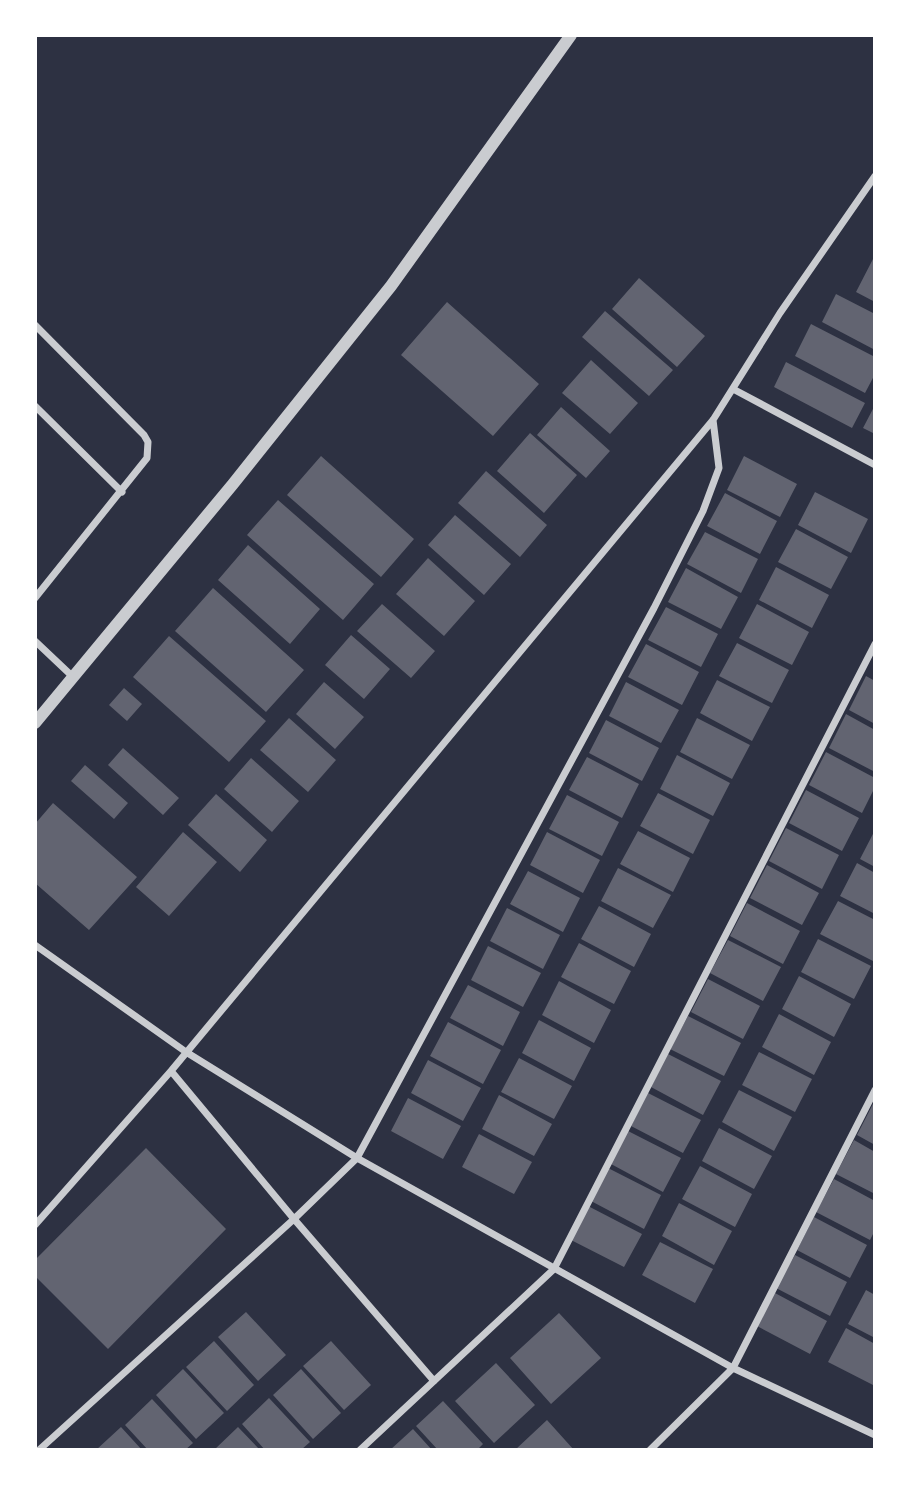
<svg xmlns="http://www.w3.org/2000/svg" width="910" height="1485" viewBox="0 0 910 1485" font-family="'Fira Sans Condensed',sans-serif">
  <rect width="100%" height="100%" fill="#2d3142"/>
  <path fill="#626471" d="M873,259L875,260V302L856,292Z
    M639,278L705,336L677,367L612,309Z
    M836,294L875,314V350L822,322Z
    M447,302L539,384L493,436L401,355Z
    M605,311L673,370L649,396L582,337Z
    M811,324L875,357V374L865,393L795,356Z
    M591,360L638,403L610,434L562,393Z
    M786,362L865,403L852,428L774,387Z
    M875,405V434L863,428Z
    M561,407L610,451L586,478L537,435Z
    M530,433L577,475L544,513L497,471Z
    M321,456L414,539L381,577L287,495Z
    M744,456L797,484L780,517L727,490Z
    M486,471L547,525L520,557L458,503Z
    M815,492L868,519L851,553L798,525Z
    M725,493L777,521L760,554L707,526Z
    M278,500L374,584L343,620L247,535Z
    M455,515L511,564L484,595L428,545Z
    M796,529L848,557L831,589L778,562Z
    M705,532L758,559L741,593L687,564Z
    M248,545L320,609L290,644L218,580Z
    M428,558L475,601L444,636L396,594Z
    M776,567L829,595L812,628L759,600Z
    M686,568L738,597L721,629L668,602Z
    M213,588L304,670L266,712L175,631Z
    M382,604L435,651L411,678L357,631Z
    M757,604L809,632L792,665L739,638Z
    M666,607L718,634L701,667L648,640Z
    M351,635L390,669L364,699L325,665Z
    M169,636L266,721L229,762L133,677Z
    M737,643L789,670L772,703L719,676Z
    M646,644L699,672L682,705L628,677Z
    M866,676L875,681V724L849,710Z
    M717,680L770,707L752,741L700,713Z
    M324,682L364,717L335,749L296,714Z
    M626,682L679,710L661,743L609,716Z
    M124,688L142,704L127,721L109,705Z
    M846,714L875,730V772L829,748Z
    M289,718L336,760L308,792L260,750Z
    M697,718L750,745L732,779L680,752Z
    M606,720L659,748L642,781L589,753Z
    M123,748L179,798L163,815L108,765Z
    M826,752L875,778V787L862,813L809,785Z
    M677,755L730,783L713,816L660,789Z
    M587,757L639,784L622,818L569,790Z
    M251,758L299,801L272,832L224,789Z
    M85,765L128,803L114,819L71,781Z
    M806,790L859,818L842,851L789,823Z
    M658,793L710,820L693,854L640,826Z
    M216,794L267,840L240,872L188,825Z
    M567,795L619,822L602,856L549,829Z
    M53,803L137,877L89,930L35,883V824Z
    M786,828L839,855L822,889L769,861Z
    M875,830V867L860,859Z
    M638,831L690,858L673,892L620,864Z
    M183,832L217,862L169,916L136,887Z
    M547,832L600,860L583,893L530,865Z
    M857,863L875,873V914L840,896Z
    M767,865L819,893L802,925L750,898Z
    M618,868L671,895L653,928L601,901Z
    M528,871L580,898L563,932L510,904Z
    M838,901L875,920L873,961L820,934Z
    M747,903L800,931L783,964L730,936Z
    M599,906L651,934L634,967L581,939Z
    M507,908L560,935L543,969L490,941Z
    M818,939L871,966L854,999L801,972Z
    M728,940L781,967L763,1001L710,973Z
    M579,943L631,971L614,1004L561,977Z
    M488,946L541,973L523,1007L471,980Z
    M799,976L851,1004L834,1037L782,1009Z
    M708,979L760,1006L743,1039L691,1012Z
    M559,981L611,1010L594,1043L542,1015Z
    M468,985L520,1012L503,1046L450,1018Z
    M779,1014L831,1042L814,1075L762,1047Z
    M688,1016L741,1043L724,1076L670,1049Z
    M539,1020L591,1048L574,1081L522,1053Z
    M448,1022L501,1050L483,1084L430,1056Z
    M759,1052L812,1079L795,1112L742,1085Z
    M668,1054L721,1081L703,1115L651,1087Z
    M519,1058L572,1086L554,1119L501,1092Z
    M428,1060L481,1088L463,1121L411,1093Z
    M739,1090L792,1117L774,1151L722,1122Z
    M648,1093L701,1120L683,1153L631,1126Z
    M499,1095L552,1124L534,1156L482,1129Z
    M408,1098L461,1126L443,1159L391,1131Z
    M875,1100V1145L857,1135Z
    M719,1128L772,1156L754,1189L702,1161Z
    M628,1131L681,1158L663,1192L611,1164Z
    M479,1134L532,1162L514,1194L462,1167Z
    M854,1140L875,1152V1194L836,1174Z
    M146,1148L226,1229L108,1349L35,1276V1260Z
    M700,1166L752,1194L735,1227L682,1199Z
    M608,1168L661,1195L644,1229L591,1201Z
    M834,1179L875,1201V1230L870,1240L816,1212Z
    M679,1203L732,1231L714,1265L662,1236Z
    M588,1206L642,1234L624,1267L571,1240Z
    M814,1217L867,1245L850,1278L797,1250Z
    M660,1242L713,1269L695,1303L642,1275Z
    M795,1255L847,1282L830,1316L776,1288Z
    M866,1290L875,1295V1338L848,1324Z
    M775,1293L827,1321L810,1354L757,1326Z
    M246,1312L286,1355L258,1381L218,1337Z
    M559,1313L601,1358L551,1404L510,1358Z
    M846,1328L875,1344V1386L828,1362Z
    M214,1341L254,1385L227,1411L186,1367Z
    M331,1341L371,1385L344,1410L303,1366Z
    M496,1363L535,1405L494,1443L455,1401Z
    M183,1369L224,1413L196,1439L156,1395Z
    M301,1369L341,1413L313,1439L273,1395Z
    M269,1398L310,1442L301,1450H265L242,1424Z
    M152,1399L193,1443L185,1450H148L125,1425Z
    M443,1401L483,1444L477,1450H438L416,1426Z
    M547,1420L574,1450H515Z
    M121,1427L142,1450H96Z
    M238,1427L260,1450H214Z
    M413,1429L432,1450H390Z"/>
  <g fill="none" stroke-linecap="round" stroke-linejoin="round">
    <path stroke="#caccd0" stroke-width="7" d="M35,325L144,435L148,442L147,458L35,598
      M733,389L875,465
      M35,406L122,492
      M35,641L72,676
      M35,945L186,1052L357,1158L733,1368L875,1435
      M171,1071L294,1219L434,1381
      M35,1225L171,1071L713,420L780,313L875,176
      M39,1450L294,1219L357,1158L654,608L703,511L719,468L713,420
      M360,1450L554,1269L875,644
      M650,1450L733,1368L875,1090"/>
    <path stroke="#caccd0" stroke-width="12" d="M35,723L233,484L391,286L571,35"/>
  </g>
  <rect width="910" height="1485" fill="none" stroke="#ffffff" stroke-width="74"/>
</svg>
